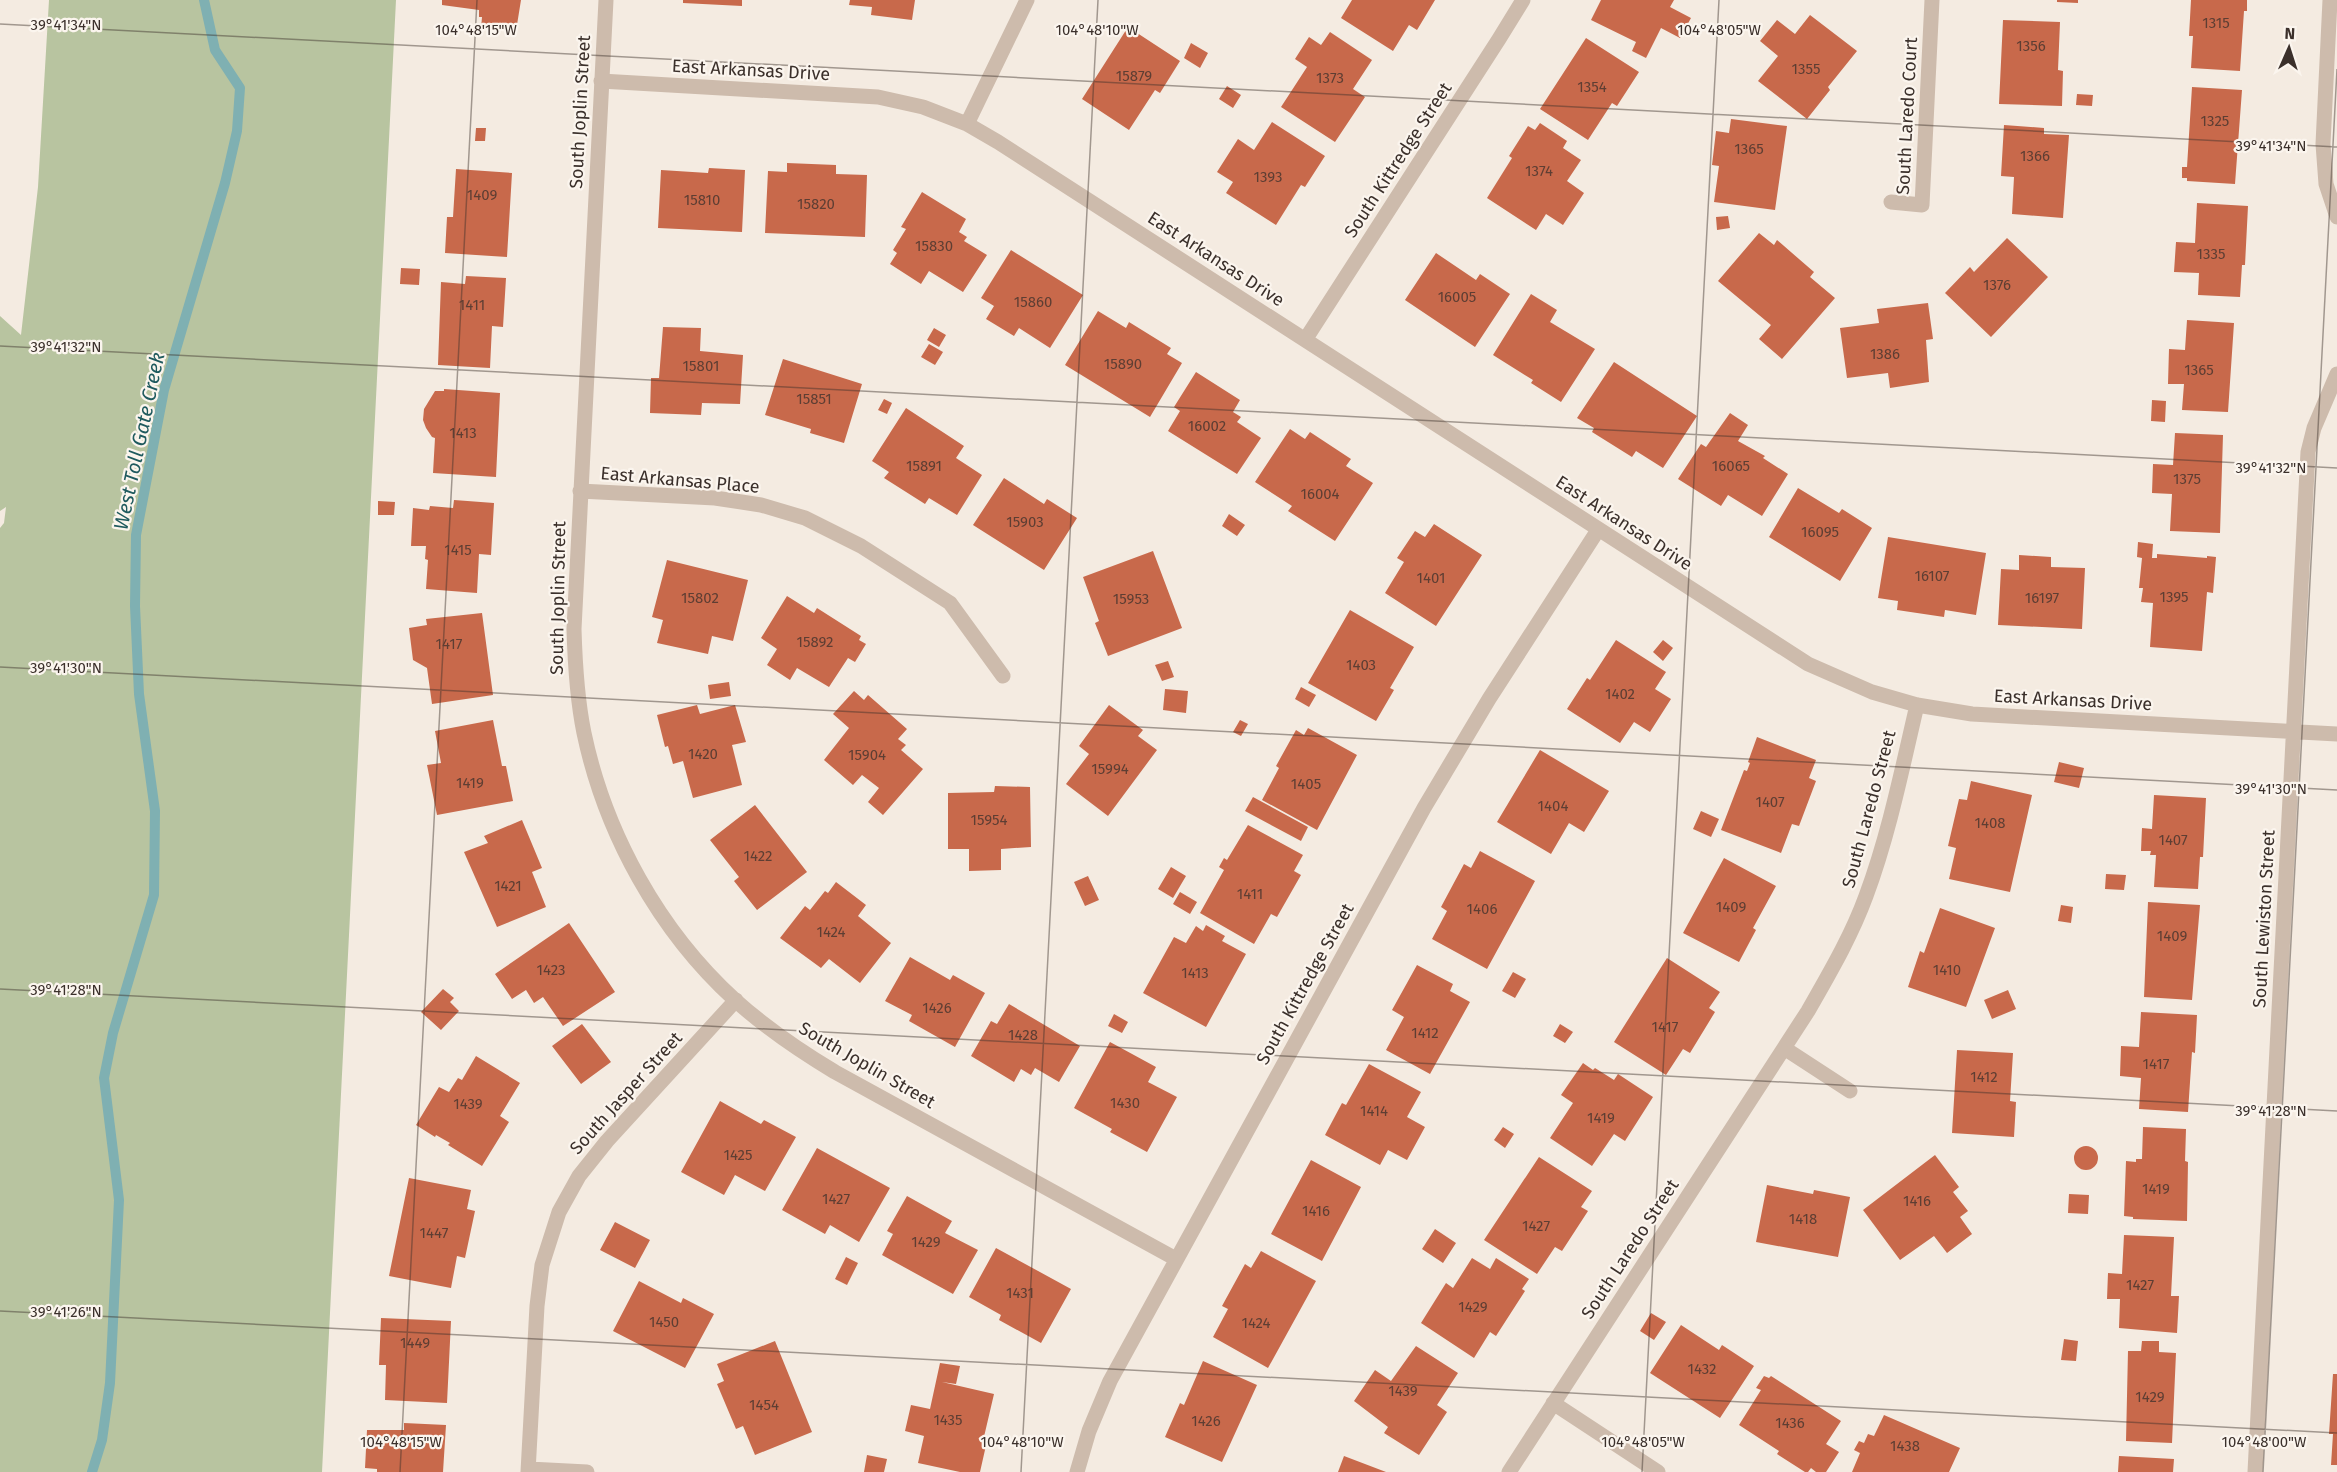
<svg xmlns="http://www.w3.org/2000/svg" width="2337" height="1472" viewBox="0 0 2337 1472" font-family="'Fira Sans',sans-serif">
  <rect width="100%" height="100%" fill="#f4ebe1"/>
  <path fill="#b8c4a0" d="M49,0H396L322,1472H0V528L4,523L6,507L0,511V316L21,335L38,187Z"/>
  <g fill="none" stroke-linecap="round" stroke-linejoin="round">
    <path stroke="#7fb0b2" stroke-width="10" d="M92,1472L102,1440L110,1383L119,1200L104,1078L113,1033L154,895L155,811L139,694L135,606L136,535L164,390L225,183L237,131L240,88L215,50L204,0"/>
  </g>
  <path fill="#c8694b" d="M442,0H521L516,31L481,29L482,17H479V10L442,5Z
    M683,0H742V6L683,3Z
    M850,0H915L912,20L871,15L872,7L849,5Z
    M1352,0H1435L1417,30L1409,25L1393,51L1341,18Z
    M1601,0H1674L1670,7L1691,18L1680,38L1661,28L1646,58L1632,51L1636,42L1591,20Z
    M2057,0H2078V3L2057,2Z
    M2191,0H2247V11H2244L2240,71L2191,68L2193,36H2189Z
    M1810,15L1857,51L1828,87L1830,90L1807,119L1758,81L1778,56L1760,41L1777,20L1795,34Z
    M2003,20L2060,22L2058,70L2063,71L2062,106L1999,104Z
    M1128,27L1180,61L1160,93L1155,90L1129,130L1082,99Z
    M1330,32L1372,60L1353,89L1365,97L1335,142L1281,107L1307,67L1295,59L1309,37L1321,45Z
    M1586,38L1639,72L1617,106L1612,103L1588,140L1540,109Z
    M1191,43L1208,53L1200,68L1184,58Z
    M1227,86L1241,95L1233,108L1219,99Z
    M2192,87L2242,90L2235,184L2187,181V178H2182V167H2187Z
    M2077,94L2093,95L2092,106L2076,105Z
    M1731,119L1787,126L1775,210L1714,202L1719,166L1712,165L1716,131L1729,133Z
    M1272,122L1325,156L1305,187L1301,185L1276,225L1226,193L1233,182L1217,172L1238,139L1254,150Z
    M1540,123L1567,141L1563,148L1581,160L1567,181L1584,193L1563,225L1546,214L1536,230L1487,198L1512,158L1509,156L1528,126L1535,130Z
    M2004,125L2044,128V134L2069,135L2063,218L2012,214L2014,177L2001,176Z
    M476,128H486L485,141H475Z
    M787,163L836,165V174L867,175L865,237L765,233L768,171L787,172Z
    M709,168L745,170L742,232L658,228L661,170L708,173Z
    M456,169L512,173L507,257L445,253L447,217H453Z
    M922,192L966,219L959,232L967,237L964,241L987,255L963,292L929,271L921,284L890,264L897,253L893,250L906,229L901,227Z
    M2197,203L2248,206L2245,265H2242L2240,297L2198,295L2199,273L2174,272L2176,242L2195,243Z
    M1728,216L1730,228L1717,230L1716,217Z
    M1759,233L1774,245L1777,240L1814,272L1810,277L1835,298L1782,359L1759,339L1771,325L1718,281Z
    M2007,238L2048,277L1991,337L1945,293L1970,267L1974,272Z
    M1011,250L1083,295L1050,348L1019,328L1014,336L986,319L994,306L981,298Z
    M1436,253L1476,280L1480,274L1510,294L1475,347L1405,300Z
    M401,268L420,269L419,285L400,284Z
    M466,276L506,278L503,327L492,326L490,368L438,365L441,282L465,284Z
    M1531,294L1557,310L1550,322L1595,349L1561,402L1531,383L1533,380L1493,355Z
    M1928,303L1933,339L1926,340L1929,382L1890,388L1888,373L1847,378L1840,328L1879,323L1877,309Z
    M1098,311L1126,328L1129,322L1171,348L1167,354L1182,363L1150,417L1065,365Z
    M2187,320L2234,323L2228,412L2182,410L2184,384H2168L2169,349L2185,350Z
    M663,327L701,328L700,351L743,355L740,404L702,403L701,415L650,413L651,378H659Z
    M934,328L946,335L939,347L927,340Z
    M929,344L943,352L935,365L921,357Z
    M783,359L862,384L844,443L810,433L811,429L765,415Z
    M1614,362L1697,416L1663,468L1636,451L1632,457L1592,432L1594,428L1577,418Z
    M1196,372L1240,400L1233,412L1241,417L1237,422L1261,438L1237,474L1168,431L1180,411L1174,407Z
    M444,389L500,393L496,477L433,473L435,438L432,437L426,428L423,420L424,409L435,391H444Z
    M884,399L892,403L887,414L878,410Z
    M2152,400L2166,401L2165,422L2151,421Z
    M906,408L964,446L956,458L982,475L957,515L929,498L925,504L884,478L889,472L872,461Z
    M1730,413L1748,425L1738,441L1765,456L1763,458L1788,474L1762,516L1728,495L1721,506L1678,479L1701,444L1706,447Z
    M1290,429L1305,439L1310,432L1351,459L1346,466L1373,483L1335,541L1288,511L1292,506L1255,482Z
    M2175,433L2223,435L2220,533L2170,531L2172,494L2152,493L2153,464L2173,465Z
    M1004,478L1044,504L1047,499L1077,518L1044,570L973,525Z
    M1798,488L1839,513L1842,509L1872,528L1840,581L1769,537Z
    M454,500L494,503L491,555L479,554L477,593L426,589L428,560L425,559L426,546H411L413,508L429,510L430,506L453,508Z
    M378,501L395,502L394,515H378Z
    M1229,514L1245,525L1237,536L1222,526Z
    M1434,524L1482,555L1436,626L1385,593L1404,562L1397,558L1415,531L1425,537Z
    M1888,537L1986,553L1976,615L1945,610L1944,617L1897,610L1898,601L1878,598Z
    M2138,542L2153,544L2152,558H2157V554L2207,558V556L2216,557L2213,593L2207,592L2202,651L2150,647L2153,603L2141,602L2143,588H2139L2142,558L2137,557Z
    M1153,551L1182,628L1108,656L1095,623L1099,621L1083,577Z
    M2019,555L2051,557V567L2085,568L2082,629L1998,625L2001,569L2019,570Z
    M667,560L748,580L733,641L712,636L708,654L657,643L663,620L652,617Z
    M787,596L814,613L817,608L861,636L859,640L866,644L855,662L848,658L829,687L797,668L790,680L767,665L777,649L761,638Z
    M1350,610L1414,647L1390,688L1394,690L1376,721L1308,683Z
    M482,613L493,695L432,704L427,668L413,660L409,628L427,625L426,619Z
    M1616,640L1666,672L1655,689L1671,699L1650,732L1634,722L1620,743L1567,709L1587,678L1590,680Z
    M1663,640L1673,648L1663,661L1653,652Z
    M1168,661L1174,677L1162,681L1155,665Z
    M729,682L731,696L710,699L708,685Z
    M1301,687L1316,695L1309,707L1295,699Z
    M1165,689L1188,691L1186,713L1163,710Z
    M854,691L864,700L868,695L907,729L898,739L906,745L901,750L923,769L883,815L868,802L879,788L862,775L853,785L824,760L849,728L833,714Z
    M697,705L700,714L735,705L746,742L732,745L742,785L693,798L683,761L673,764L668,746L665,747L657,715Z
    M1109,705L1143,730L1138,736L1157,750L1108,816L1066,784L1089,754L1079,746Z
    M493,720L502,766H506L513,801L437,815L427,765L441,763L435,731Z
    M1240,720L1248,724L1241,736L1233,732Z
    M1308,728L1357,755L1317,830L1262,800L1279,768L1276,766L1296,730L1304,735Z
    M1757,737L1816,760L1809,778L1816,781L1799,826L1792,824L1781,853L1721,830L1744,770L1747,771L1750,763L1748,762Z
    M1540,750L1609,791L1584,832L1569,823L1551,854L1497,822Z
    M2059,762L2084,768L2079,788L2054,782Z
    M1971,781L2032,795L2010,892L1949,879L1956,848L1948,846L1959,799L1967,800Z
    M995,786L1030,787L1031,847L1001,849V870L969,871V849H948V793L994,792Z
    M2154,795L2206,798L2203,857H2200L2198,889L2154,887L2156,855H2150L2151,851H2141L2142,828L2152,829Z
    M1253,797L1308,827L1301,841L1245,811Z
    M755,805L807,872L757,910L734,881L739,877L710,840Z
    M1701,811L1719,819L1711,837L1693,829Z
    M522,820L542,868L532,872L546,907L497,927L464,852L488,843L484,836Z
    M1248,825L1303,855L1294,871L1301,875L1277,917L1271,914L1254,944L1200,913L1224,870L1219,867L1224,858L1227,860Z
    M1480,851L1535,881L1487,969L1432,939L1447,911L1441,907L1464,864L1471,868Z
    M1724,858L1776,886L1753,928L1756,930L1739,962L1683,933Z
    M1171,867L1186,876L1173,898L1158,889Z
    M2106,874L2126,875L2124,890L2105,889Z
    M1088,876L1099,900L1085,906L1074,882Z
    M836,882L866,905L858,916L891,943L860,983L829,959L821,968L780,938L805,906L810,910L825,891L828,893Z
    M1180,892L1197,902L1190,914L1173,904Z
    M2148,902L2200,905L2192,1000L2144,997Z
    M2061,905L2073,907L2071,923L2058,921Z
    M1940,908L1995,928L1966,1007L1908,987L1920,951L1924,953Z
    M569,923L615,992L563,1026L543,997L534,1003L526,990L512,999L495,974Z
    M1206,925L1225,936L1222,941L1246,954L1206,1027L1143,993L1174,937L1186,943L1196,926L1203,931Z
    M910,957L950,980L953,975L985,993L955,1047L909,1021L912,1015L885,1001Z
    M1667,958L1720,992L1709,1008L1715,1012L1690,1053L1683,1049L1666,1075L1614,1042Z
    M1417,965L1453,984L1450,991L1470,1002L1430,1074L1386,1050L1404,1017L1392,1010Z
    M1513,972L1526,979L1515,998L1502,991Z
    M443,989L454,998L450,1002L459,1011L441,1030L421,1012Z
    M2008,990L2016,1009L1992,1019L1984,1000Z
    M1009,1004L1080,1046L1059,1082L1035,1068L1031,1075L1021,1069L1014,1082L971,1056L991,1021L997,1024Z
    M2141,1012L2197,1015L2195,1053L2192,1052L2188,1112L2139,1109L2141,1078L2120,1076L2121,1046L2139,1047Z
    M1114,1014L1128,1022L1122,1033L1108,1026Z
    M582,1024L611,1062L581,1084L552,1046Z
    M1560,1024L1573,1032L1565,1043L1553,1036Z
    M1110,1042L1156,1067L1148,1082L1177,1097L1147,1152L1110,1132L1112,1129L1074,1108Z
    M1957,1050L2013,1053L2010,1101L2016,1102L2014,1137L1952,1133Z
    M476,1056L520,1083L500,1116L509,1122L482,1166L448,1145L450,1143L436,1135L435,1137L416,1125L439,1087L449,1092L458,1078L462,1080Z
    M1583,1063L1593,1070L1595,1068L1614,1080L1618,1074L1653,1097L1625,1141L1614,1134L1592,1166L1550,1138L1573,1103L1561,1095Z
    M1369,1064L1421,1092L1407,1117L1425,1127L1407,1160L1388,1150L1380,1165L1325,1135L1342,1103L1346,1105Z
    M720,1101L761,1124L764,1120L796,1137L765,1191L735,1175L724,1195L681,1172Z
    M1503,1127L1514,1134L1505,1148L1494,1140Z
    M2143,1127L2186,1129L2185,1161L2188,1162L2187,1221L2133,1219V1217L2124,1216L2126,1161L2136,1162V1159H2142Z
    M2074 1158a12 12 0 1 1 24 0a12 12 0 1 1-24 0Z
    M817,1148L890,1188L859,1242L830,1225L825,1234L782,1210Z
    M1935,1155L1959,1187L1953,1192L1968,1211L1960,1217L1972,1234L1947,1253L1934,1236L1900,1260L1863,1210Z
    M1539,1157L1592,1191L1581,1207L1588,1211L1562,1251L1555,1247L1537,1274L1484,1240Z
    M1311,1160L1361,1187L1322,1261L1271,1234Z
    M409,1178L471,1190L467,1209L475,1211L465,1258L457,1256L451,1288L389,1276Z
    M1767,1185L1813,1194L1814,1190L1850,1197L1838,1257L1756,1242Z
    M2069,1194L2089,1195L2088,1214L2068,1213Z
    M907,1196L952,1221L945,1233L978,1250L953,1294L882,1255L893,1234L887,1231Z
    M615,1222L650,1240L635,1268L600,1250Z
    M1435,1229L1456,1243L1443,1263L1422,1249Z
    M2124,1235L2174,1237L2171,1296H2179L2177,1333L2119,1328L2120,1299H2107L2108,1273L2122,1274Z
    M996,1248L1071,1289L1041,1343L999,1320L1001,1315L969,1297Z
    M1261,1251L1316,1281L1268,1368L1213,1337L1228,1309L1222,1306L1245,1264L1251,1268Z
    M846,1257L858,1263L847,1285L835,1279Z
    M1472,1258L1490,1269L1496,1258L1529,1279L1522,1289L1525,1291L1496,1336L1490,1332L1474,1358L1421,1323L1446,1283L1453,1288Z
    M639,1281L681,1303L683,1298L714,1314L685,1368L613,1331Z
    M1651,1313L1666,1322L1654,1340L1640,1331Z
    M381,1318L451,1321L447,1403L385,1400L386,1365H379Z
    M1681,1325L1719,1350L1722,1345L1754,1366L1720,1418L1650,1373Z
    M2064,1339L2078,1341L2076,1361L2061,1360Z
    M775,1341L812,1432L755,1455L743,1426L736,1429L717,1384L724,1381L717,1364Z
    M2142,1341H2159V1352L2176,1353L2172,1443L2126,1441L2128,1351H2141Z
    M1416,1346L1458,1373L1437,1405L1447,1412L1419,1455L1384,1433L1388,1427L1354,1401L1375,1370L1391,1381Z
    M1203,1361L1257,1385L1222,1462L1165,1437L1180,1403L1184,1405Z
    M940,1363L960,1366L956,1384L942,1382L994,1394L983,1441H987L980,1472H960L918,1463L924,1436L905,1431L911,1405L930,1409Z
    M2333,1374H2337V1465H2331L2333,1434H2329Z
    M1764,1376L1769,1378L1771,1376L1841,1421L1826,1444L1839,1452L1826,1472H1816L1811,1468L1808,1472H1805L1777,1454L1779,1451L1739,1425L1761,1390L1756,1388Z
    M1884,1415L1960,1448L1949,1472H1852L1860,1453L1854,1450L1859,1441L1864,1443L1868,1434L1874,1436Z
    M404,1423L446,1425L443,1472H377V1469L365,1468L367,1430H404Z
    M867,1455L887,1459L884,1472H864Z
    M1344,1456L1386,1472H1338Z
    M2119,1456L2174,1459L2173,1472H2118Z"/>
  <g fill="none" stroke-linecap="round" stroke-linejoin="round">
    <path stroke="#cdbbac" stroke-width="15" d="M606,0L574,629C575,664 577,699 584,733C605,833 659,931 735,1000C766,1028 800,1051 835,1072L1176,1259
      M2330,0L2323,144L2326,184L2337,217
      M601,81L878,97L923,107L967,124L998,142L1808,664L1872,692L1917,705L1972,714L2337,734
      M967,124L1027,0
      M1891,202L1922,205L1932,0
      M1305,340L1499,39L1523,0
      M580,491L715,498L761,505L805,518L861,546L950,603L1003,676
      M1784,1048L1850,1091
      M1553,1403L1658,1472
      M529,1469L587,1472
      M528,1472L537,1306L542,1265L559,1212L579,1176L607,1141L736,1000
      M1077,1472L1089,1431L1110,1381L1424,808L1489,699L1598,530
      M1509,1472L1808,1011C1829,974 1851,937 1866,896C1889,834 1902,769 1917,705
      M2255,1472L2308,452L2314,428L2337,374"/>
  </g>
  <path fill="none" stroke="#3b302b" stroke-width="1.5" stroke-opacity="0.45" d="M0,24L2337,147M0,346L2337,468M0,667L2337,790M0,989L2337,1111M0,1311L2337,1433M400,1472L477,0M1021,1472L1098,0M1642,1472L1719,0M2263,1472L2337,69"/>
  <g text-anchor="middle" stroke-width="4.5" stroke-linejoin="round" paint-order="stroke">
    <g font-size="15" fill="#5e3e33">
      <text x="2216" y="28">1315</text>
      <text x="2031" y="51">1356</text>
      <text x="1806" y="74">1355</text>
      <text x="1134" y="81">15879</text>
      <text x="1330" y="83">1373</text>
      <text x="1592" y="92">1354</text>
      <text x="2215" y="126">1325</text>
      <text x="1749" y="154">1365</text>
      <text x="2035" y="161">1366</text>
      <text x="1539" y="176">1374</text>
      <text x="1268" y="182">1393</text>
      <text x="482" y="200">1409</text>
      <text x="702" y="205">15810</text>
      <text x="816" y="209">15820</text>
      <text x="934" y="251">15830</text>
      <text x="2211" y="259">1335</text>
      <text x="1997" y="290">1376</text>
      <text x="1457" y="302">16005</text>
      <text x="1033" y="307">15860</text>
      <text x="472" y="310">1411</text>
      <text x="1885" y="359">1386</text>
      <text x="1123" y="369">15890</text>
      <text x="701" y="371">15801</text>
      <text x="2199" y="375">1365</text>
      <text x="814" y="404">15851</text>
      <text x="1207" y="431">16002</text>
      <text x="463" y="438">1413</text>
      <text x="924" y="471">15891</text>
      <text x="1731" y="471">16065</text>
      <text x="2187" y="484">1375</text>
      <text x="1320" y="499">16004</text>
      <text x="1025" y="527">15903</text>
      <text x="1820" y="537">16095</text>
      <text x="458" y="555">1415</text>
      <text x="1932" y="581">16107</text>
      <text x="1431" y="583">1401</text>
      <text x="2174" y="602">1395</text>
      <text x="700" y="603">15802</text>
      <text x="2042" y="603">16197</text>
      <text x="1131" y="604">15953</text>
      <text x="815" y="647">15892</text>
      <text x="449" y="649">1417</text>
      <text x="1361" y="670">1403</text>
      <text x="1620" y="699">1402</text>
      <text x="703" y="759">1420</text>
      <text x="867" y="760">15904</text>
      <text x="1110" y="774">15994</text>
      <text x="470" y="788">1419</text>
      <text x="1306" y="789">1405</text>
      <text x="1770" y="807">1407</text>
      <text x="1553" y="811">1404</text>
      <text x="989" y="825">15954</text>
      <text x="1990" y="828">1408</text>
      <text x="2173" y="845">1407</text>
      <text x="758" y="861">1422</text>
      <text x="508" y="891">1421</text>
      <text x="1250" y="899">1411</text>
      <text x="1731" y="912">1409</text>
      <text x="1482" y="914">1406</text>
      <text x="831" y="937">1424</text>
      <text x="2172" y="941">1409</text>
      <text x="551" y="975">1423</text>
      <text x="1947" y="975">1410</text>
      <text x="1195" y="978">1413</text>
      <text x="937" y="1013">1426</text>
      <text x="1665" y="1032">1417</text>
      <text x="1425" y="1038">1412</text>
      <text x="1023" y="1040">1428</text>
      <text x="2156" y="1069">1417</text>
      <text x="1984" y="1082">1412</text>
      <text x="1125" y="1108">1430</text>
      <text x="468" y="1109">1439</text>
      <text x="1374" y="1116">1414</text>
      <text x="1601" y="1123">1419</text>
      <text x="738" y="1160">1425</text>
      <text x="2156" y="1194">1419</text>
      <text x="836" y="1204">1427</text>
      <text x="1917" y="1206">1416</text>
      <text x="1316" y="1216">1416</text>
      <text x="1803" y="1224">1418</text>
      <text x="1536" y="1231">1427</text>
      <text x="434" y="1238">1447</text>
      <text x="926" y="1247">1429</text>
      <text x="2140" y="1290">1427</text>
      <text x="1020" y="1298">1431</text>
      <text x="1473" y="1312">1429</text>
      <text x="664" y="1327">1450</text>
      <text x="1256" y="1328">1424</text>
      <text x="415" y="1348">1449</text>
      <text x="1702" y="1374">1432</text>
      <text x="1403" y="1396">1439</text>
      <text x="2150" y="1402">1429</text>
      <text x="764" y="1410">1454</text>
      <text x="948" y="1425">1435</text>
      <text x="1206" y="1426">1426</text>
      <text x="1790" y="1428">1436</text>
      <text x="1905" y="1451">1438</text>
    </g>
    <g font-size="18" fill="#3b302b" stroke="#fbf5ee">
      <text transform="translate(751 70) rotate(3)" y="6">East Arkansas Drive</text>
      <text transform="translate(580 112) rotate(-87)" y="6">South Joplin Street</text>
      <text transform="translate(1907 116) rotate(-87)" y="6">South Laredo Court</text>
      <text transform="translate(1398 160) rotate(-57)" y="6">South Kittredge Street</text>
      <text transform="translate(1216 259) rotate(33)" y="6">East Arkansas Drive</text>
      <text transform="translate(680 480) rotate(5)" y="6">East Arkansas Place</text>
      <text transform="translate(1624 523) rotate(33)" y="6">East Arkansas Drive</text>
      <text transform="translate(558 598) rotate(-89)" y="6">South Joplin Street</text>
      <text transform="translate(2073 700) rotate(3)" y="6">East Arkansas Drive</text>
      <text transform="translate(1869 809) rotate(-75)" y="6">South Laredo Street</text>
      <text transform="translate(2264 919) rotate(-87)" y="6">South Lewiston Street</text>
      <text transform="translate(1305 984) rotate(-61)" y="6">South Kittredge Street</text>
      <text transform="translate(867 1065) rotate(30)" y="6">South Joplin Street</text>
      <text transform="translate(626 1093) rotate(-48)" y="6">South Jasper Street</text>
      <text transform="translate(1630 1249) rotate(-57)" y="6">South Laredo Street</text>
    </g>
    <g font-size="20" font-style="italic" fill="#1f5a5e" stroke="#fbf5ee">
      <text transform="translate(139 441) rotate(-78)" y="7">West Toll Gate Creek</text>
    </g>
  </g>
  <g font-size="15" text-anchor="middle" fill="#3b302b" stroke="#fbf5ee" stroke-width="4.5" stroke-linejoin="round" paint-order="stroke">
    <text x="66" y="30">39°41'34"N</text>
    <text x="476" y="35">104°48'15"W</text>
    <text x="1097" y="35">104°48'10"W</text>
    <text x="1719" y="35">104°48'05"W</text>
    <text x="2271" y="151">39°41'34"N</text>
    <text x="66" y="352">39°41'32"N</text>
    <text x="2271" y="473">39°41'32"N</text>
    <text x="66" y="673">39°41'30"N</text>
    <text x="2271" y="794">39°41'30"N</text>
    <text x="66" y="995">39°41'28"N</text>
    <text x="2271" y="1116">39°41'28"N</text>
    <text x="66" y="1317">39°41'26"N</text>
    <text x="401" y="1447">104°48'15"W</text>
    <text x="1022" y="1447">104°48'10"W</text>
    <text x="1643" y="1447">104°48'05"W</text>
    <text x="2264" y="1447">104°48'00"W</text>
  </g>
  <g transform="translate(2289 48) rotate(3)" stroke="#fbf5ee" stroke-width="4.5" paint-order="stroke">
  <path d="M0-4.5L10 22L0 15L-10 22Z" fill="#3b302b"/>
  <text y="-9" font-size="16" font-weight="bold" text-anchor="middle" fill="#3b302b">N</text>
  </g>
</svg>
